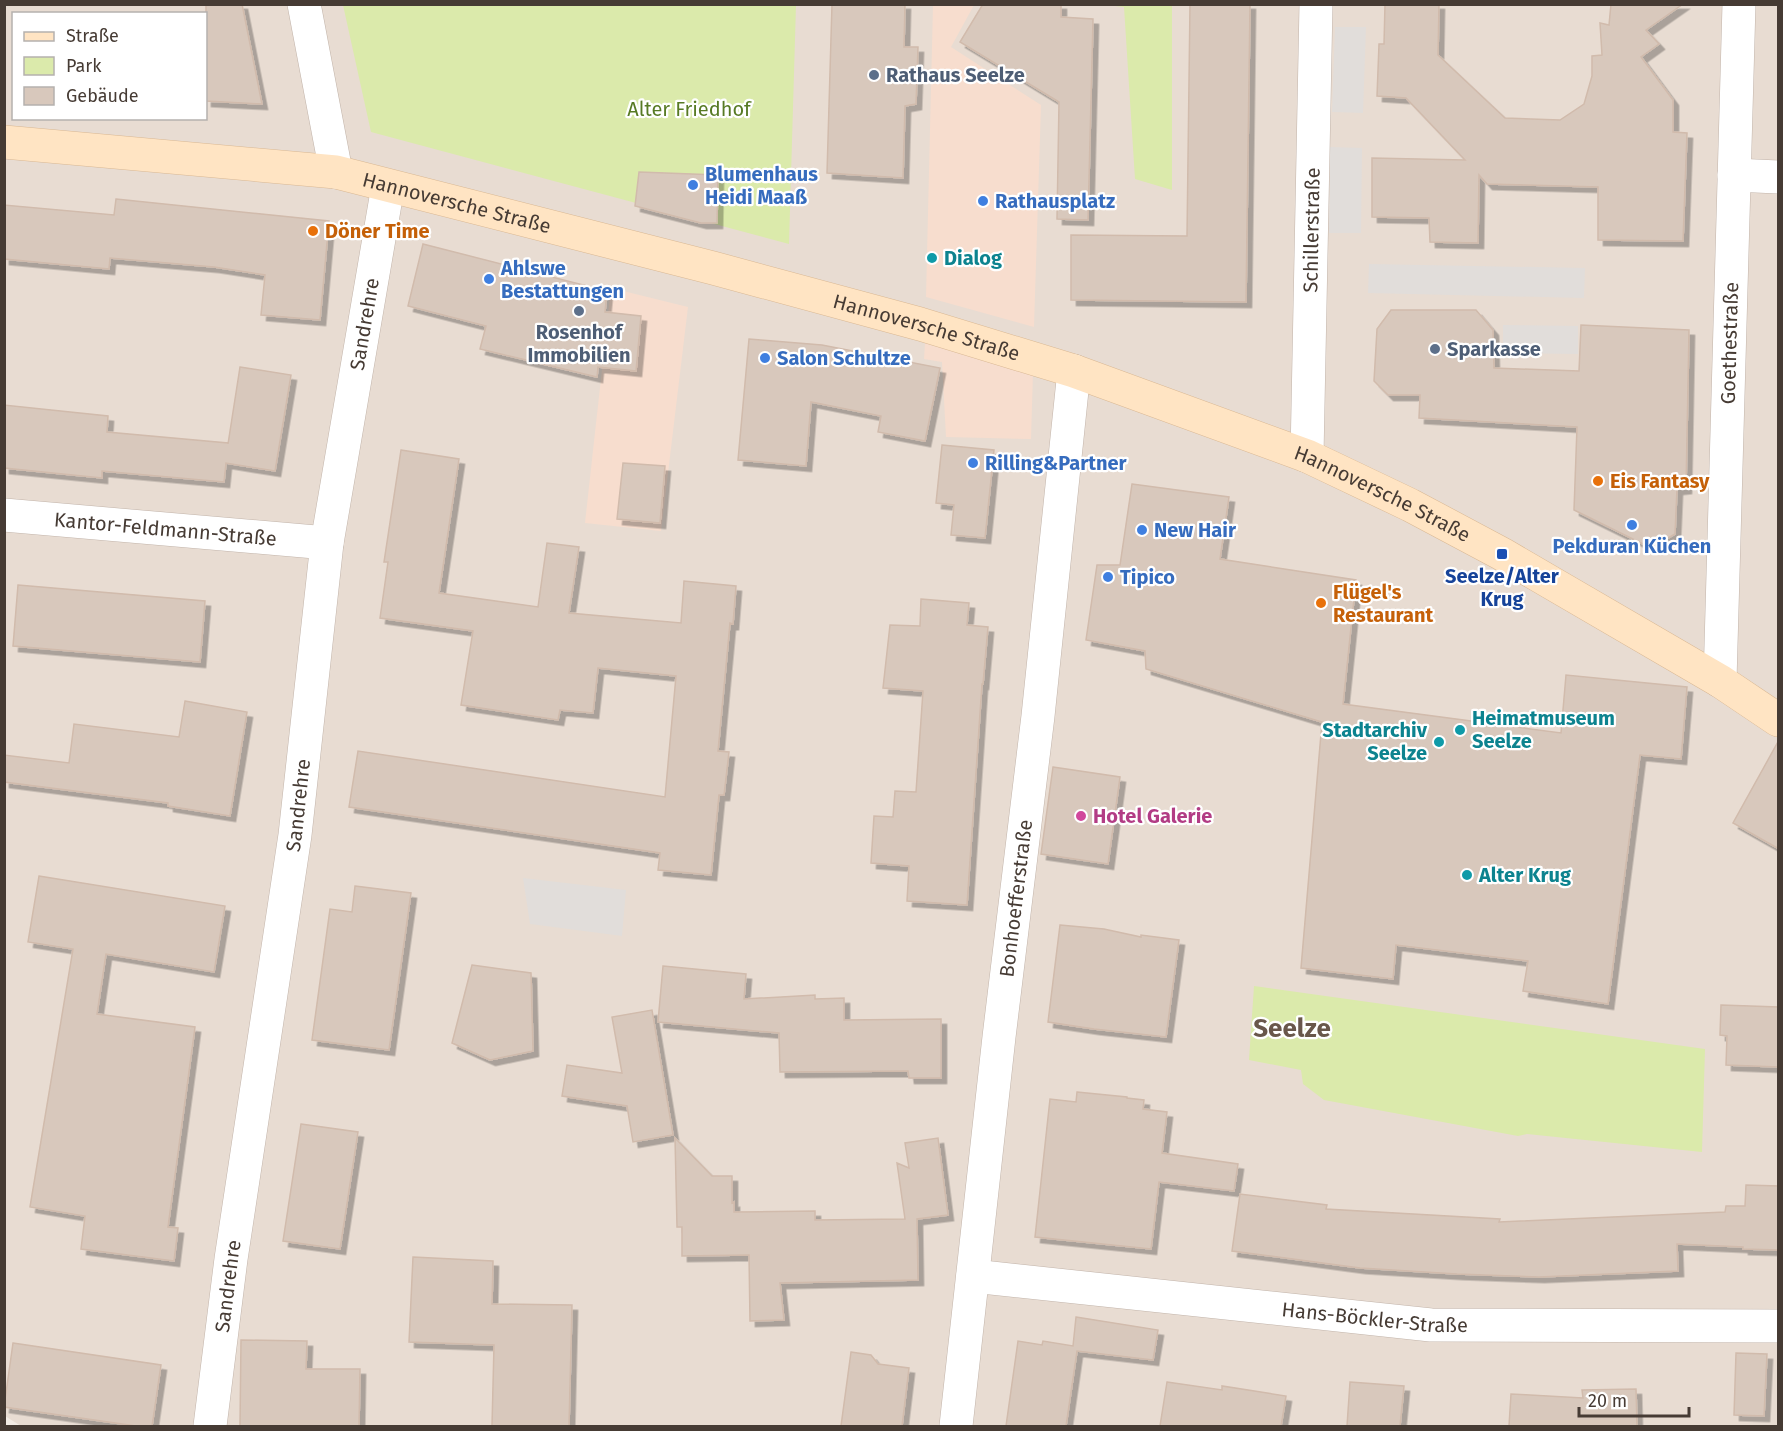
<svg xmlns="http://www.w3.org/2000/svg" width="1783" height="1431" viewBox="0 0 1783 1431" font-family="'Fira Sans',sans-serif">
  <defs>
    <filter id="shadow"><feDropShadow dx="5.5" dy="5.5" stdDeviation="0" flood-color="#0004"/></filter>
  </defs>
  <rect width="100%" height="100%" fill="#f3ece5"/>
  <path fill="#e8dcd2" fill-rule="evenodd" d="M4,5H1778V1426H21L5,1416ZM14,14H206V118H14Z"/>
  <path fill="#f7ddce" d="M933,5H974L951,47L1041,105L1034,327L926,297Z
    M611,288L688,307L661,531L585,523Z
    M925,343L1033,372L1031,439L946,437L942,362L924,359Z"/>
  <path fill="#dbeaab" d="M343,5H796L789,244L371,132Z
    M1106,5H1172V190L1135,179L1124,7Z
    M1254,986L1705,1049L1702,1152L1527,1134L1518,1136L1324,1100L1303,1084L1301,1070L1249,1060Z"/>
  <path fill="#e1ddda" d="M1335,27H1366L1363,113L1332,112Z
    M1330,147L1362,148L1361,233H1329Z
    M1369,264L1585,268L1584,298L1368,293Z
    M1503,325L1578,326V354L1503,353Z
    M523,878L626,890L622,936L530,924Z"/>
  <path fill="#d8c8bc" stroke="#d1bbac" stroke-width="1.5" filter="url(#shadow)" d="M206,4H242L262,104L206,101Z
    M832,4H905L904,47H918L916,104L905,106L903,178L827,173Z
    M983,4H1061V17L1093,19L1088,220L1057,219L1059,102L960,42Z
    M1190,4H1250L1246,302L1071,300V235L1187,236Z
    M1385,4H1439L1438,55L1505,118L1560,120L1584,104L1592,76V56L1602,55L1600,23L1609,25L1611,4H1683L1646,30L1659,44L1641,57L1673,100V132L1687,133L1683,241L1598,240V187L1487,184L1479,175L1478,243L1430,242L1429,218L1372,217V158L1465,160L1406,98L1377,96L1379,44H1384Z
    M639,172L718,175L717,223H701L635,206Z
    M116,199L329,221L320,320L261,315L265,275L214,267L110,258L109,269L4,259V205L114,215Z
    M423,244L607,291L605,312L641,316L636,371L598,367L597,377L480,349L486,326L408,306Z
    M1391,310H1476L1493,330L1494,368L1579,371L1581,325L1689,330L1686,488L1677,489L1675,534L1651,548L1574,510L1577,427L1419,418L1420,395H1388L1374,381L1377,329Z
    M749,339L822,345L940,368L925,441L878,432L881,416L811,402L806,466L738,460Z
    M240,367L291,375L275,471L226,463L224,482L102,471V478L4,468V405L108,416L107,432L228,443V444Z
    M942,445L994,450L985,538L951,535L954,505L936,503Z
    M401,450L459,459L439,593L538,607L547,543L579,547L569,613L681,623L684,581L736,586L733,624L730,623L718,751L729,752L724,795H719L711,875L658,870L660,853L349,807L358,751L665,797L676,676L598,668L593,713L560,710L558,720L461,705L473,631L380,618L388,562H384Z
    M623,463L665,466L660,523L617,519Z
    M1132,484L1229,497L1220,559L1356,580L1343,704L1561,733L1566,675L1687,687L1681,759L1640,755L1608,1004L1523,991L1528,961L1396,945L1393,979L1301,968L1322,722L1146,669L1145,651L1086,640L1097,565H1120Z
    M18,585L205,601L200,662L13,646Z
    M921,599L969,603L967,625L988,627L983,684H982L967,905L907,901L909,866L871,863L874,816L893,817L895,791L916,792L923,691L883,688L890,625L920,626Z
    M185,701L247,712L230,816L168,806V803L4,782V755L69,763L74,724L179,737Z
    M1779,740V849L1733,823Z
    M1053,767L1120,777L1108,864L1041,854Z
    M39,876L225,906L214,972L106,954L97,1014L195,1027L168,1227L178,1228L174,1261L81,1249L85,1216L30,1207L73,949L28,942Z
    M355,886L411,893L389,1050L312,1040L330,909L352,912Z
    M1060,925L1104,929L1141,937V935L1179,940L1166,1037L1094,1029L1048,1022Z
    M472,965L531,973L533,1051L490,1060L452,1043Z
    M663,966L746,974L744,999L815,995V999L844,998V1020L941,1019V1078H909L908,1071L780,1072L779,1033L658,1022Z
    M1721,1005L1779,1007V1067L1726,1065L1727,1036L1720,1035Z
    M652,1010L673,1135L633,1142L627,1106L562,1096L567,1065L622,1073L612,1017Z
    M1077,1092L1127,1097V1098L1144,1100L1143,1109L1167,1112L1162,1153L1238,1164L1234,1191L1159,1182L1151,1249L1035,1237L1050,1099L1076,1102Z
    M301,1124L358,1132L340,1249L283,1241Z
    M675,1138L712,1176H732V1203L734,1202V1212L815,1211V1220L905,1219L897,1163L909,1168L905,1143L938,1138L948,1215L917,1219L918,1280L780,1283L784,1320L750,1321L749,1255L682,1256V1227H677Z
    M1746,1185L1779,1186V1250L1743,1249V1247L1677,1244L1678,1271L1539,1277L1457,1274L1360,1268L1232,1251L1240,1194L1327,1205L1326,1209L1500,1219L1499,1222L1725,1212L1726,1206H1745Z
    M413,1257L493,1261L492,1304L572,1305L569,1426H492L494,1345L409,1342Z
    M1076,1317L1158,1330L1153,1360L1077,1351L1066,1426H1006L1018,1341L1042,1345L1043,1341L1073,1346Z
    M241,1340L307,1341L306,1369H360L359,1426H240Z
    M13,1343L161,1365L152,1426H136L4,1407Z
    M851,1352L871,1355L878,1364L909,1368L902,1426H841Z
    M1736,1353L1767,1354L1764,1416L1734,1415Z
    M1167,1382L1222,1390V1386L1286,1396L1281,1426H1160Z
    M1350,1382L1404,1386L1400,1426H1347Z
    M1636,1389L1637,1426H1509L1511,1394L1583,1398L1582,1390Z"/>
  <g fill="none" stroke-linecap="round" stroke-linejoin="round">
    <defs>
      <g id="street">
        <path d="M304,4L336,172"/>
        <path d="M1734,175L1778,177"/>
        <path id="s1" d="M1307,456L1316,4"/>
        <path id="s2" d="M4,515L327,543"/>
        <path id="s3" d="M1720,681L1739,4"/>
        <path id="s4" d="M973,1276L1431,1325L1778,1326"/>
        <path id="s5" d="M210,1426L231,1259L295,835L327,543L388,186"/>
        <path id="s6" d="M956,1426L999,1037L1038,716L1074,371"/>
      </g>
      <g id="secondary">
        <path id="s7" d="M4,142L336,172L713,268L920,324L1074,371L1307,456L1410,505L1502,554L1720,681L1778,720"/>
      </g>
    </defs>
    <use href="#street" stroke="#c2b4aa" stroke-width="34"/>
    <use href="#secondary" stroke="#d9b894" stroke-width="34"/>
    <use href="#street" stroke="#fff" stroke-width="33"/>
    <use href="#secondary" stroke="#ffe4c3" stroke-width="33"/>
  </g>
  <g fill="#5c6f8a" stroke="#fff" stroke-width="2">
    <circle cx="874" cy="75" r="6"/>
    <circle cx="579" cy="311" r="6"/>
    <circle cx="1435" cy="349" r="6"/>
  </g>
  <g fill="#3f7fe0" stroke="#fff" stroke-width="2">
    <circle cx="693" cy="185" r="6"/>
    <circle cx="983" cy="201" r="6"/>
    <circle cx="489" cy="279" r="6"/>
    <circle cx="765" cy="358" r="6"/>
    <circle cx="973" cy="463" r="6"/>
    <circle cx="1632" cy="525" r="6"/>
    <circle cx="1142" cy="530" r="6"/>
    <circle cx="1108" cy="577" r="6"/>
  </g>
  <g fill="#e8710a" stroke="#fff" stroke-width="2">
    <circle cx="313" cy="231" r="6"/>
    <circle cx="1598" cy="481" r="6"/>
    <circle cx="1321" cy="603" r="6"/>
  </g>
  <g fill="#0f9aa8" stroke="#fff" stroke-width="2">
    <circle cx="932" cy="258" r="6"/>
    <circle cx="1460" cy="730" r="6"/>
    <circle cx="1439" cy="742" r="6"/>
    <circle cx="1467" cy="875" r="6"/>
  </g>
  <rect fill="#1a4fb4" stroke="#fff" stroke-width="2" x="1496" y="548" width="12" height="12" rx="3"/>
  <circle fill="#d1479c" stroke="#fff" stroke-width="2" cx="1081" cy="816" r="6"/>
  <g text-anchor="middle" stroke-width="4.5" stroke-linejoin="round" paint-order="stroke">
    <g font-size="20" font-weight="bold" fill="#4e5e75" stroke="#fff" text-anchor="start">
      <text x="886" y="82">Rathaus Seelze</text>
      <text x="579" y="339" text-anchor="middle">Rosenhof<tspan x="579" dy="23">Immobilien</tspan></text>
      <text x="1447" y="356">Sparkasse</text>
    </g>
    <g font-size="20" fill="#577a24" stroke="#fff">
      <text x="689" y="116">Alter Friedhof</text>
    </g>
    <g font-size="20" font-weight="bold" fill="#366cbe" stroke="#fff" text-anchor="start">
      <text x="705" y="181">Blumenhaus<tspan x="705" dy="23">Heidi Maaß</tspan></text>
      <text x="995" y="208">Rathausplatz</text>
      <text x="501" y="275">Ahlswe<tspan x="501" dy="23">Bestattungen</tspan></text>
      <text x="777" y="365">Salon Schultze</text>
      <text x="985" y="470">Rilling&amp;Partner</text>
      <text x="1154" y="537">New Hair</text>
      <text x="1632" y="553" text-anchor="middle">Pekduran Küchen</text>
      <text x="1120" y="584">Tipico</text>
    </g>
    <g font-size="20" fill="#463b34" stroke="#fff">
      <text dy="7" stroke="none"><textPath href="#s7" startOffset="458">Hannoversche Straße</textPath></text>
      <text dy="7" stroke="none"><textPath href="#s1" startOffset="226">Schillerstraße</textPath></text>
      <text dy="7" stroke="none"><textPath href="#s5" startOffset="1113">Sandrehre</textPath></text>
      <text dy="7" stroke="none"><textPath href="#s7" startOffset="944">Hannoversche Straße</textPath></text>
      <text dy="7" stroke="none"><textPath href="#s3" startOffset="338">Goethestraße</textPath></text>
      <text dy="7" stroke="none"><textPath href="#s7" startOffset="1430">Hannoversche Straße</textPath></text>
      <text dy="7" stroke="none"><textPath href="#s2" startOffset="162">Kantor-Feldmann-Straße</textPath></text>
      <text dy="7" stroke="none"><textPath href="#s5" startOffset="627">Sandrehre</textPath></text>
      <text dy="7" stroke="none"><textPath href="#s6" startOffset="531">Bonhoefferstraße</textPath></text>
      <text dy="7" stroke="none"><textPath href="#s5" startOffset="141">Sandrehre</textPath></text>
      <text dy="7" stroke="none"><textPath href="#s4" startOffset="404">Hans-Böckler-Straße</textPath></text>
    </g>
    <g font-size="20" font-weight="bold" fill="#c56008" stroke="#fff" text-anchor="start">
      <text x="325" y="238">Döner Time</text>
      <text x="1610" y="488">Eis Fantasy</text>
      <text x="1333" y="599">Flügel's<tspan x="1333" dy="23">Restaurant</tspan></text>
    </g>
    <g font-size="20" font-weight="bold" fill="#0d838f" stroke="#fff" text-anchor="start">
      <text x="944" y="265">Dialog</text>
      <text x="1472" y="725">Heimatmuseum<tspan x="1472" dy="23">Seelze</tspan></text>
      <text x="1427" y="737" text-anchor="end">Stadtarchiv<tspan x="1427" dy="23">Seelze</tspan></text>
      <text x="1479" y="882">Alter Krug</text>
    </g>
    <g font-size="20" font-weight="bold" fill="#164399" stroke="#fff">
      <text x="1502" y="583">Seelze/Alter<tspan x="1502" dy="23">Krug</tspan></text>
    </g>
    <g font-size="20" font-weight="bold" fill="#b23c85" stroke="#fff" text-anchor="start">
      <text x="1093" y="823">Hotel Galerie</text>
    </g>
    <g font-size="26" font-weight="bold" fill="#69574b" stroke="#fff">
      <text x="1292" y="1037">Seelze</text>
    </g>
  </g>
  <rect width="1783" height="1431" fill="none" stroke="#463b34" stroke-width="12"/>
  <rect x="12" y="12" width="195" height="108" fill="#ffffff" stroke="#b5b1ae" stroke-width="1.5"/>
  <rect x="24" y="32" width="30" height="9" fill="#ffe4c3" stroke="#b5b1ae" stroke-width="1.5"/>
  <text x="66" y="42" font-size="18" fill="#463b34">Straße</text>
  <rect x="24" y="57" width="30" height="18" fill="#dbeaab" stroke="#b5b1ae" stroke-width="1.5"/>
  <text x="66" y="72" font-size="18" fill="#463b34">Park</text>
  <rect x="24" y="87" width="30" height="18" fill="#d8c8bc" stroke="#b5b1ae" stroke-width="1.5"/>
  <text x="66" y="102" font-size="18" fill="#463b34">Gebäude</text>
  <path d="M1579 1407v9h110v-9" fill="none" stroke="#463b34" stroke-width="3"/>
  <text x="1588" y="1407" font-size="18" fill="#463b34" stroke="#ffffff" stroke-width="4.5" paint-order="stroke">20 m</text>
</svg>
